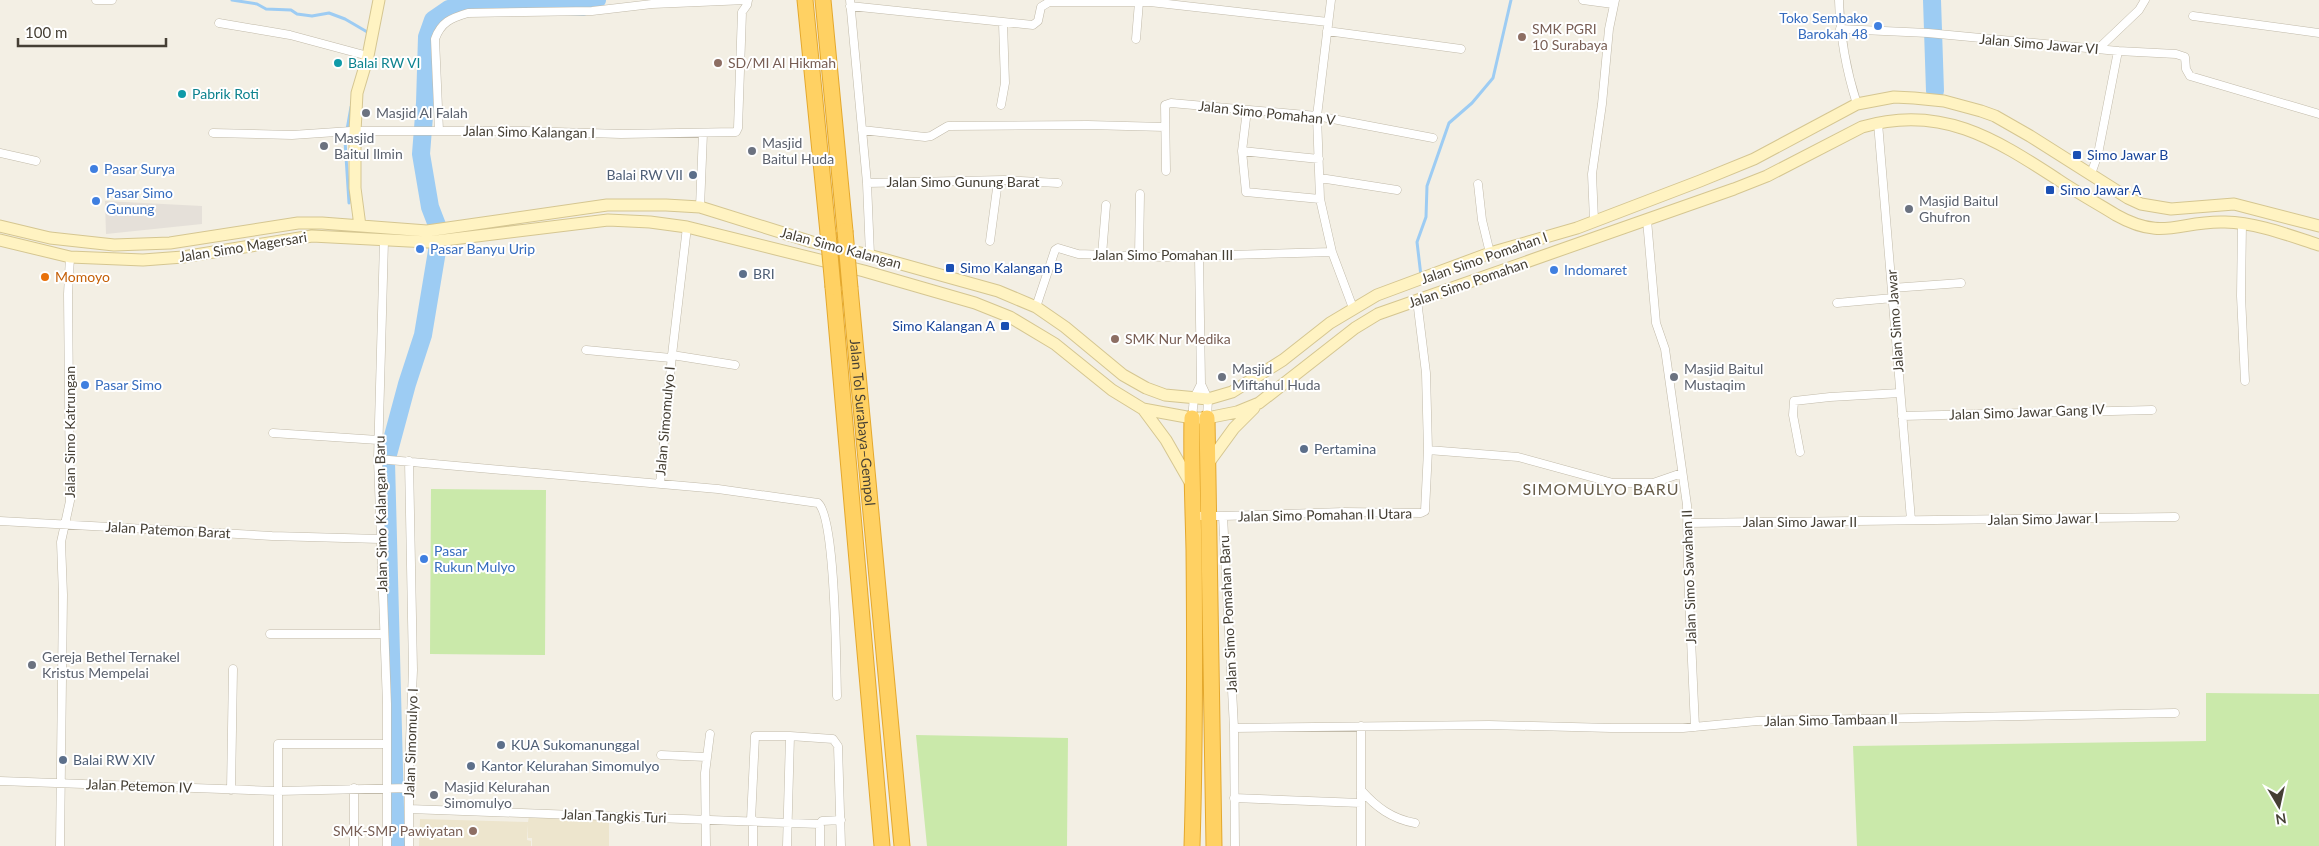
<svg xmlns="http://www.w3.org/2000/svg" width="2319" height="846" viewBox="0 0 2319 846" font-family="Lato,sans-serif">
  <rect width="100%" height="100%" fill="#f3efe4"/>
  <path fill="#e5e0d9" d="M105,201L202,206V224L106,234Z"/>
  <path fill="#ede5cd" d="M529,816L609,818V846H532V838H528V824L527,840L531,841V846H419L420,819L528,822Z"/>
  <path fill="#cae9aa" d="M431,489L546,490L545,655L430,654Z
    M2206,693L2319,694V846H1857L1853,746L2206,741Z
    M916,735L1068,738L1067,846H927Z"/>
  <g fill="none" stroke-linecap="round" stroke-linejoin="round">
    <path stroke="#9dccf3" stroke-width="3" d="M232,0L257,4L266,9L291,10L297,14L312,16L329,13L345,19L369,33L368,35
      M349,203L345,141L351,107
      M1421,276L1417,242L1426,217L1427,186L1449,123L1472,103L1493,78L1511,0"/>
    <path stroke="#9dccf3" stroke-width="18" d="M1932,0L1935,91
      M396,846L386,462L407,384L423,335L440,233L430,207L421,154L425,103L427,37L433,20L449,9L480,1L582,7L597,0"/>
    <defs>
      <path id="minor" d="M96,0H112
        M850,0L867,183L870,255
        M1331,0L1317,116L1320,199L1332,252L1353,308
        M1583,0L1613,4
        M1839,0C1840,36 1846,70 1857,104
        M850,6L1033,25L1038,21L1041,7L1049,2H1150L1328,22
        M2193,16L2319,33
        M219,23L290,35L368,56
        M1840,29L1928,33L2118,51L2176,54L2185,57L2186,69L2190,76L2319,114
        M1327,31L1461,49
        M1136,39L1139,2
        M2098,49L2139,10L2145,0
        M1001,105L1005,83L1003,23
        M1878,123L1911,520
        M862,130L925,137L931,136L948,126L1088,125L1165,127
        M439,131L435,39C441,22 451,18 468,13L592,11L652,4L746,0
        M213,133L292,135L351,131H524L621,134L736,132L738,128L742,12L747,5L748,0
        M1242,151L1247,110
        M0,153L36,161
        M1319,159L1242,151L1246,192L1320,199
        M1166,171L1165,105L1171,103L1317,116L1433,138
        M2091,174L2098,154L2118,51
        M1320,178L1397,190
        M867,183L1004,180L1058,183
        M1478,184L1482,220L1490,253
        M700,207L703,133
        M1594,220L1592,174L1602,104L1609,29L1615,0
        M1647,220L1656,323L1665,349L1687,505L1688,573L1695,727
        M2242,223L2241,296L2245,381
        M384,241L378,459L387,704V846
        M990,241L998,181
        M1102,255L1106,205
        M1139,256L1140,194
        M1199,256L1201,384L1208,399L1207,418
        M1892,288L1961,283
        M1417,300L1426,373L1428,450L1518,457L1613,483H1653L1682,473
        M1837,303L1893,298
        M1036,307L1055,250L1058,248L1078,254L1163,257L1332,252
        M586,350L671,358
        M672,355L735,365
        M1902,416L2152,410
        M1192,418L1194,398L1201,384
        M273,433L378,440
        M1800,452L1793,415L1794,401L1830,397L1900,393
        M378,459L718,489L818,503C836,518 836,665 837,696
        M660,484L672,355L687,227
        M1193,516H1223L1234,728L1235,846
        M1223,516L1344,512L1421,513L1425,511L1428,450
        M0,521L272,536L380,539
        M1688,523L2175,517
        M270,634H383
        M1361,726V846
        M1234,728L1489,725L1611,728H1683L1757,721L2175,713
        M661,755L706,757
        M0,781L278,791L409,788
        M354,788V846
        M231,790L233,669
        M1361,790C1376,807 1392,819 1415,823
        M1234,798L1361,803
        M409,809L820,824
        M751,820L755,736H790L833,739L838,746L841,846
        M753,820V846
        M820,824L822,821L841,820
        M820,824V846
        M60,846L63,595L61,542L70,501L68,294L70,257
        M278,846V744H387
        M409,846V764L413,670L409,461
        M706,846L705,773L710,734
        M787,846L790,736"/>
      <path id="secondary" d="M0,226L50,238L114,245L170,243L298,223H322L427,231L607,205H666L700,207L812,242L865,254L998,291L1036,307L1065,327L1123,375L1146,388L1165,395L1208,399L1232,392L1283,360L1330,323L1377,295L1490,253L1577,228L1700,181L1754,159L1857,104L1894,97L1914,98L1944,101L1981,111L1995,116L2030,136L2128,198L2141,204L2171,209L2234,204L2319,226
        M360,226L355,188V132L357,93L368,56L379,0
        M0,240L70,257L143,260L183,257L312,236L428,242L608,220L650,222L687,227L864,271L975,303L1010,317L1055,344L1112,390L1143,409L1192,418H1207L1237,412L1259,403L1355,328L1378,314L1734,189L1767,176L1862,127C1940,104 1994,138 2057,179C2076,192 2097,203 2116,215C2164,242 2180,220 2225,222C2258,223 2288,235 2319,245
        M1143,409L1166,440L1190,482
        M1207,465L1234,428L1254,408"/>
      <g id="motorway">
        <path d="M805,0L828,233"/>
        <path d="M823,0L845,231"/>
        <path d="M833,287L882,846"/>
        <path id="s1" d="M850,288L902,846"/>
        <path d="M1192,418C1191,462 1193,506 1194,550C1195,649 1195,747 1192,846"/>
        <path d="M1207,418L1214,846"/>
      </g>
    </defs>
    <use href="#minor" stroke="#c1baa9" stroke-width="9"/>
    <use href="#secondary" stroke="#d5c691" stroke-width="13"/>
    <use href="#motorway" stroke="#e4a82d" stroke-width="17"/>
    <use href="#minor" stroke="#fff" stroke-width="8"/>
    <use href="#secondary" stroke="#fff3c2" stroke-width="11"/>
    <use href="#motorway" stroke="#ffd163" stroke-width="15"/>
    <defs>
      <path id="motorway-bridge" d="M845,231L850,288
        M828,233L833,287"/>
    </defs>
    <use href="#motorway-bridge" stroke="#e4a82d" stroke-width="17" stroke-linecap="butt"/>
    <use href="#motorway-bridge" stroke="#ffd163" stroke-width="15"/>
  </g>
  <g fill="#3f7fe0" stroke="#fff" stroke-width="2">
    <circle cx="1878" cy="26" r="5"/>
    <circle cx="94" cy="169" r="5"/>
    <circle cx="96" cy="201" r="5"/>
    <circle cx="420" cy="249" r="5"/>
    <circle cx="1554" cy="270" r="5"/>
    <circle cx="85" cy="385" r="5"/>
    <circle cx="424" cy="559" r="5"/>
  </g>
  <g fill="#8d6e63" stroke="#fff" stroke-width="2">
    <circle cx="1522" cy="37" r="5"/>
    <circle cx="718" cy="63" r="5"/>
    <circle cx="1115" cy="339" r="5"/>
    <circle cx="473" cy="831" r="5"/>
  </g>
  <g fill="#0f9aa8" stroke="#fff" stroke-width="2">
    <circle cx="338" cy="63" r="5"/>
    <circle cx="182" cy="94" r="5"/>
  </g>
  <g fill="#6b7280" stroke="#fff" stroke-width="2">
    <circle cx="366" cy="113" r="5"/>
    <circle cx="324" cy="146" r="5"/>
    <circle cx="752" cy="151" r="5"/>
    <circle cx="1909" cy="209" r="5"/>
    <circle cx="1222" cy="377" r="5"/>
    <circle cx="1674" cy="377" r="5"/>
    <circle cx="32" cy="665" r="5"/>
    <circle cx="434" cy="795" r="5"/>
  </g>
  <g fill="#1a4fb4" stroke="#fff" stroke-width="2">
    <rect x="2072" y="150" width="10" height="10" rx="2.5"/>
    <rect x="2045" y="185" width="10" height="10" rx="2.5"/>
    <rect x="945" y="263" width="10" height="10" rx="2.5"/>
    <rect x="1000" y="321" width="10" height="10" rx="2.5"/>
  </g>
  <g fill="#5c6f8a" stroke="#fff" stroke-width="2">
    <circle cx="693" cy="175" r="5"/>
    <circle cx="743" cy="274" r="5"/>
    <circle cx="1304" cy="449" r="5"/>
    <circle cx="501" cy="745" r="5"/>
    <circle cx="63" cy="760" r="5"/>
    <circle cx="471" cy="766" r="5"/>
  </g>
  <circle fill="#e8710a" stroke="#fff" stroke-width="2" cx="45" cy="277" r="5"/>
  <g text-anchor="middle" stroke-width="4" stroke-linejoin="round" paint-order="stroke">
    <g font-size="14" fill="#366cbe" stroke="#fff" text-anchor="start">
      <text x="1868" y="23" text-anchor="end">Toko Sembako<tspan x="1868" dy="16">Barokah 48</tspan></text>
      <text x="104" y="174">Pasar Surya</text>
      <text x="106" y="198">Pasar Simo<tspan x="106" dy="16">Gunung</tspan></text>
      <text x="430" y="254">Pasar Banyu Urip</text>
      <text x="1564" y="275">Indomaret</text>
      <text x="95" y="390">Pasar Simo</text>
      <text x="434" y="556">Pasar<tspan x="434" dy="16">Rukun Mulyo</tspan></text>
    </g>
    <g font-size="14" fill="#785e54" stroke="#fff" text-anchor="start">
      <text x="1532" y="34">SMK PGRI<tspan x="1532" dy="16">10 Surabaya</tspan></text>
      <text x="728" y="68">SD/MI Al Hikmah</text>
      <text x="1125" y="344">SMK Nur Medika</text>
      <text x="463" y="836" text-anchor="end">SMK-SMP Pawiyatan</text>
    </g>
    <g font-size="14" fill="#453f34" stroke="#fff">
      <text transform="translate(2039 44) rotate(5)" y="5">Jalan Simo Jawar VI</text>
      <text transform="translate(1267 113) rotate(6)" y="5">Jalan Simo Pomahan V</text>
      <text transform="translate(529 132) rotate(1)" y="5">Jalan Simo Kalangan I</text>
      <text x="963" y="187">Jalan Simo Gunung Barat</text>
      <text transform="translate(243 247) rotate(-9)" y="5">Jalan Simo Magersari</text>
      <text transform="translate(841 248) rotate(15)" y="5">Jalan Simo Kalangan</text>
      <text x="1163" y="260">Jalan Simo Pomahan III</text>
      <text transform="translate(1484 258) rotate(-19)" y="5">Jalan Simo Pomahan I</text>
      <text transform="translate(1468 283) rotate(-19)" y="5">Jalan Simo Pomahan</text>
      <text transform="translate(1895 321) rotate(-94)" y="5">Jalan Simo Jawar</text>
      <text transform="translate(2027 412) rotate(-2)" y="5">Jalan Simo Jawar Gang IV</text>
      <text transform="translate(665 421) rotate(-85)" y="5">Jalan Simomulyo I</text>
      <text dy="5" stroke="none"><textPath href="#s1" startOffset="135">Jalan Tol Surabaya–Gempol</textPath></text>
      <text transform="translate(70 432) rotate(-90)" y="5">Jalan Simo Katrungan</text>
      <text transform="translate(381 514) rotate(-91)" y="5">Jalan Simo Kalangan Baru</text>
      <text transform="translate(1325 515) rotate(-1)" y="5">Jalan Simo Pomahan II Utara</text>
      <text transform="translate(2043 519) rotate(-1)" y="5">Jalan Simo Jawar I</text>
      <text x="1800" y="527">Jalan Simo Jawar II</text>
      <text transform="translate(168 530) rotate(3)" y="5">Jalan Patemon Barat</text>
      <text transform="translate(1689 577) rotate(-92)" y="5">Jalan Simo Sawahan II</text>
      <text transform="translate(1228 614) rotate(-93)" y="5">Jalan Simo Pomahan Baru</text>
      <text transform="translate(1831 720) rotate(-1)" y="5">Jalan Simo Tambaan II</text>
      <text transform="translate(411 743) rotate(-88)" y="5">Jalan Simomulyo I</text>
      <text transform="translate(139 786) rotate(2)" y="5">Jalan Petemon IV</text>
      <text transform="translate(614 816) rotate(2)" y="5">Jalan Tangkis Turi</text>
    </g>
    <g font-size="14" fill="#0d838f" stroke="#fff" text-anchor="start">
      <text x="348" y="68">Balai RW VI</text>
      <text x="192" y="99">Pabrik Roti</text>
    </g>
    <g font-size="14" fill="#5b616d" stroke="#fff" text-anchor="start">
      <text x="376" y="118">Masjid Al Falah</text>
      <text x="334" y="143">Masjid<tspan x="334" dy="16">Baitul Ilmin</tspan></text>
      <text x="762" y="148">Masjid<tspan x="762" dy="16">Baitul Huda</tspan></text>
      <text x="1919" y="206">Masjid Baitul<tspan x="1919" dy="16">Ghufron</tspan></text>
      <text x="1232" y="374">Masjid<tspan x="1232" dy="16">Miftahul Huda</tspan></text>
      <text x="1684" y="374">Masjid Baitul<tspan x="1684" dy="16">Mustaqim</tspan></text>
      <text x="42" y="662">Gereja Bethel Ternakel<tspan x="42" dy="16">Kristus Mempelai</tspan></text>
      <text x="444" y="792">Masjid Kelurahan<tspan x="444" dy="16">Simomulyo</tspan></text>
    </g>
    <g font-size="14" fill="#164399" stroke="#fff" text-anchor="start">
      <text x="2087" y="160">Simo Jawar B</text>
      <text x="2060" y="195">Simo Jawar A</text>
      <text x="960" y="273">Simo Kalangan B</text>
      <text x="995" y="331" text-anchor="end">Simo Kalangan A</text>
    </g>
    <g font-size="14" fill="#4e5e75" stroke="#fff" text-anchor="start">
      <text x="683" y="180" text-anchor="end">Balai RW VII</text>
      <text x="753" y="279">BRI</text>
      <text x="1314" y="454">Pertamina</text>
      <text x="511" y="750">KUA Sukomanunggal</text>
      <text x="73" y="765">Balai RW XIV</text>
      <text x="481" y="771">Kantor Kelurahan Simomulyo</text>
    </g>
    <g font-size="14" fill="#c56008" stroke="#fff" text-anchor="start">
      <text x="55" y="282">Momoyo</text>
    </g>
    <g font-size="16" letter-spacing="1" fill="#685d4a" stroke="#fff">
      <text x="1601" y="495">SIMOMULYO BARU</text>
    </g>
  </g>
  <g transform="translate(2279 806) rotate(171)" stroke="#ffffff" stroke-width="4" paint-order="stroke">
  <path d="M0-4L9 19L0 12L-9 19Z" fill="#453f34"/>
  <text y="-8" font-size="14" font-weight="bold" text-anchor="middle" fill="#453f34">N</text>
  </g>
  <path d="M18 38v8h148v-8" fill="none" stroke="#453f34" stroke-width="2.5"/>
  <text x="25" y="38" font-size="15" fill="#453f34" stroke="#ffffff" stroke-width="4" paint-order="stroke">100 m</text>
</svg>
